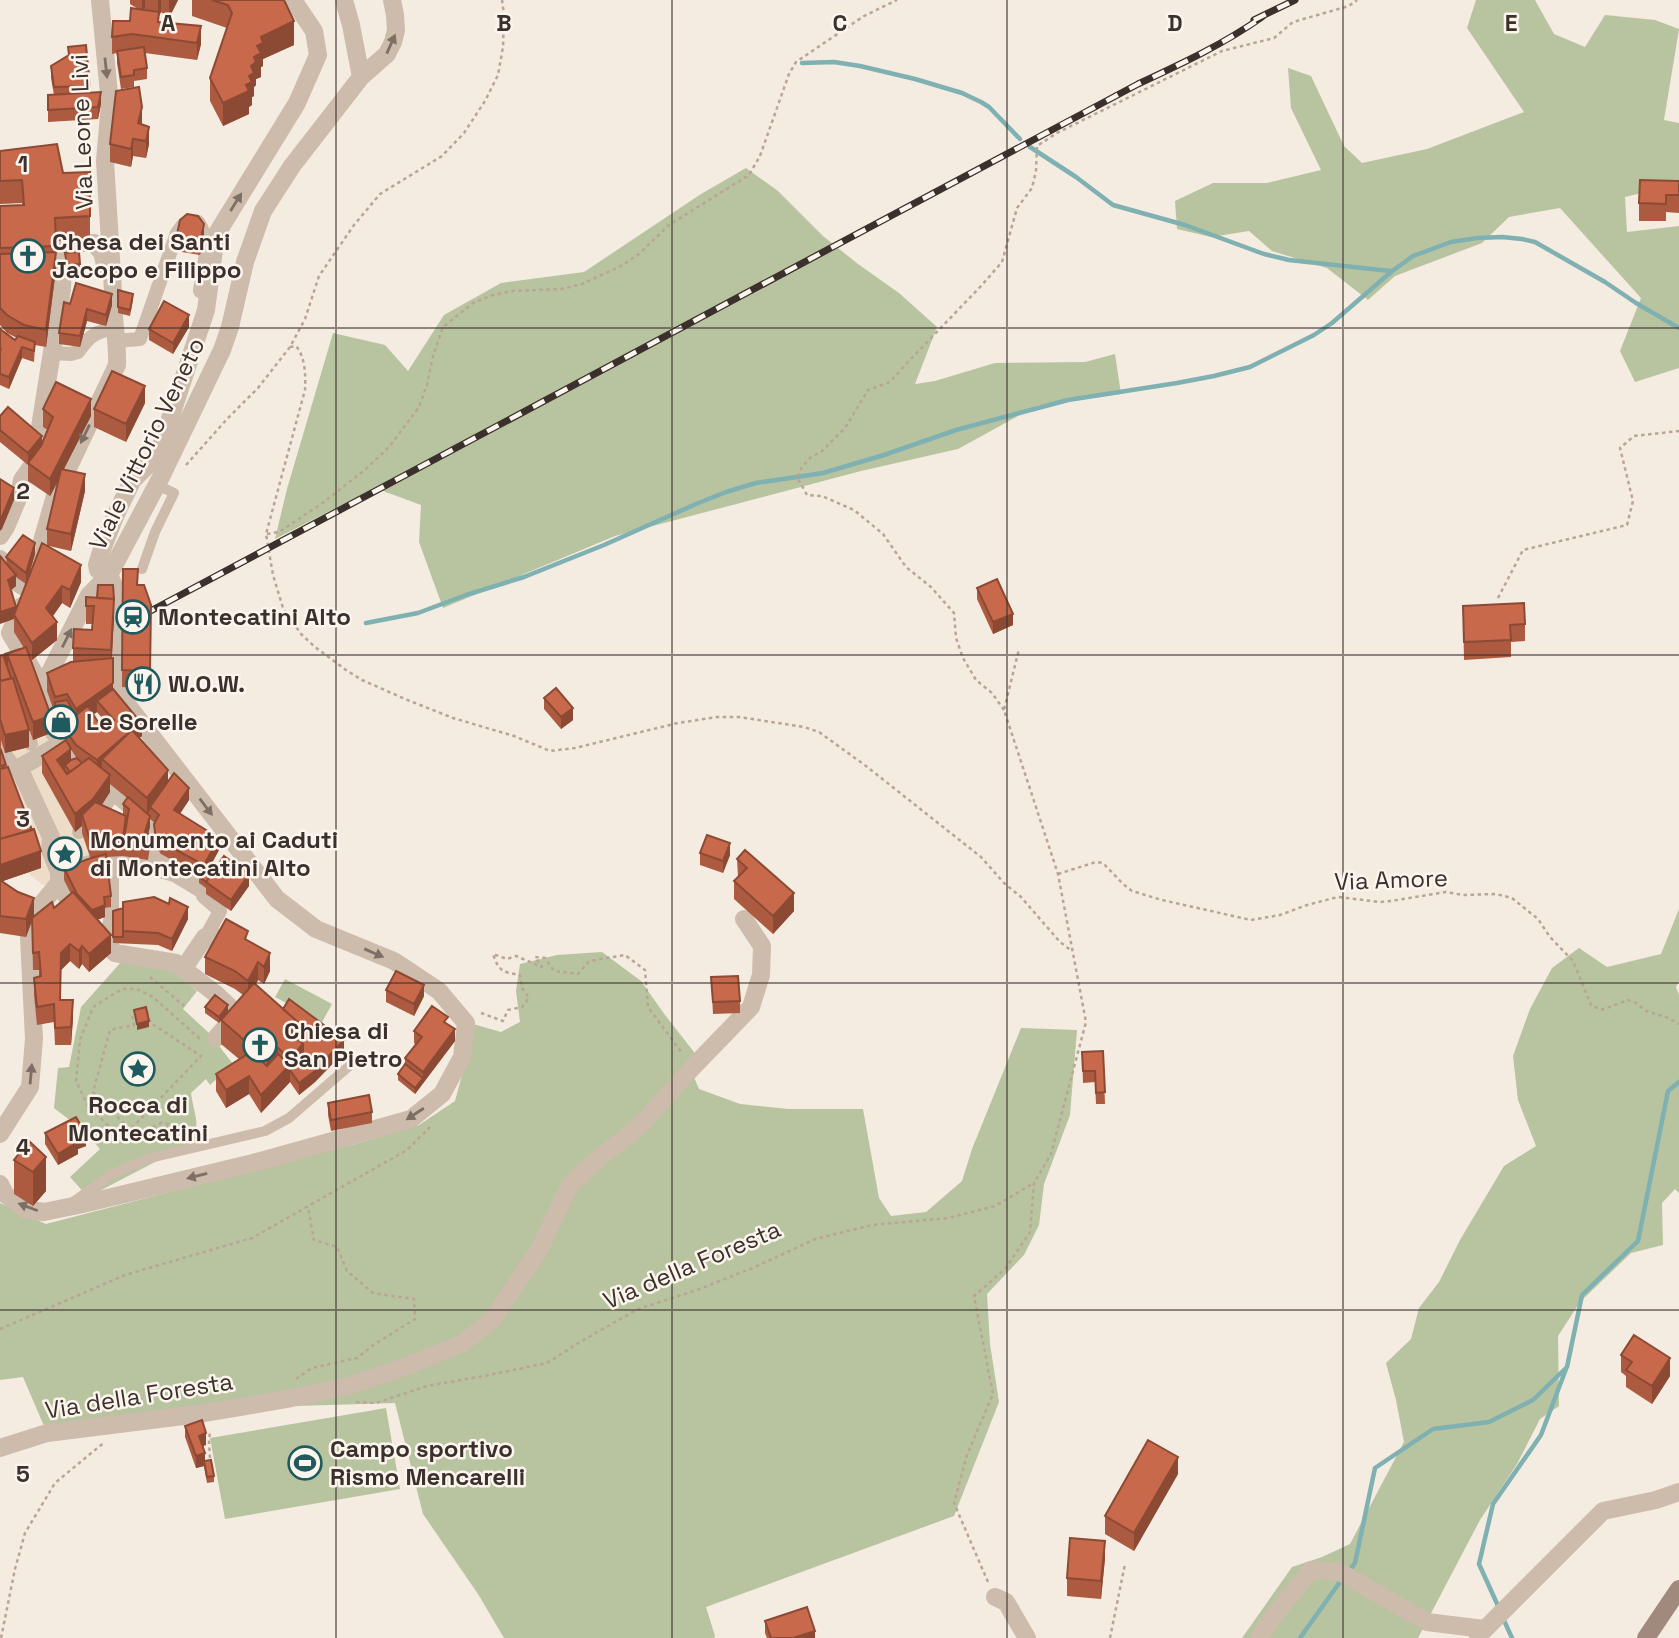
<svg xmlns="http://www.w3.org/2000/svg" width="1679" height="1638" viewBox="0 0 1679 1638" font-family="'Space Grotesk',sans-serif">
  <rect width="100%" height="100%" fill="#f4ebe1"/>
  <path fill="#b8c4a0" d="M1476,0H1535L1554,34L1585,47L1605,15L1655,20L1679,29L1664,120L1679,123V184L1625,197L1627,232L1679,226V368L1635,382L1620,351L1641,298L1560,208L1509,217L1482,243L1395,276L1368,300L1327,268L1272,251L1249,231L1211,237L1177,229L1175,201L1213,183H1267L1321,170L1291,108L1288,68L1311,76L1344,146L1362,163L1427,149L1524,112L1467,28Z
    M746,168L778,191L823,236L858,264L899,293L937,327L915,384L935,381L995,363L1085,362L1115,354L1121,394L1036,406L958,449L861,471L615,536L443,608L419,542L421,505L375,488L275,539L287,489L333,333L385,345L408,371L444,315L501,283L584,272L701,194Z
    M1679,909V981L1676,987L1679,995V1193L1675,1189L1662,1203L1663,1245L1631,1253L1580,1302L1558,1336L1559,1406L1540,1419L1517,1464L1480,1520L1418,1638H1242L1292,1567L1322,1557L1350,1544L1404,1442L1396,1400L1386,1363L1411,1339L1419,1308L1439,1282L1460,1240L1504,1166L1536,1146L1518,1100L1513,1056L1530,1009L1552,968L1579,948L1607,967L1661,954Z
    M602,952L641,981L665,1015L694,1052L693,1075L699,1089L740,1104L788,1109H863L879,1198L891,1216L926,1212L962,1181L972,1149L1021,1028L1077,1030L1070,1115L1044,1184L1039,1225L1024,1255L987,1294L990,1344L999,1402L954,1516L706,1607L715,1636L714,1638H504L478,1594L423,1514L395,1403L229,1408L47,1433L23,1377L0,1380V1203L46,1224L355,1144L419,1125L455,1101L465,1064L473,1024L501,1032L520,1022L516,991L520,964L557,955Z
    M122,961L173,971L197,991L183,1009L209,1033L233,1064L210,1085L206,1079L191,1093C194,1114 199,1118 195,1141L88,1197L70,1177L100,1149L84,1131L54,1108L58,1068L69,1067L81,1007Z
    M285,979L332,1004L322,1022L275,997Z
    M386,1408L400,1489L225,1519L210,1438Z"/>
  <path fill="#ecdcc8" d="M51,733L90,857L64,880L43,885L28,873L41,868L6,771L5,753Z"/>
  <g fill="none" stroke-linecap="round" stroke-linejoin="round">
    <path stroke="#7fb0b2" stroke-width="4.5" d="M802,63L834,62L860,66L915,79L962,93L981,102L989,107L1020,139
      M1030,147L1076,177L1113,205L1185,225L1264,254L1289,260L1390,271
      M366,623L418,613L466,595L524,577L604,545L696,504L726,492L756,483L823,473L884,455L956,430L1068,400L1177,383L1214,376L1250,367L1314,335L1332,323L1391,272L1413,256L1451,242L1477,238L1502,237L1522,239L1535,242L1605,282L1636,303L1679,328
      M1348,1572L1355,1563L1375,1468L1433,1429L1489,1422L1533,1400L1567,1367L1582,1295L1638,1241L1668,1091L1679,1082
      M1499,1608L1479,1564L1493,1504L1541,1435L1566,1369
      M1502,1616L1512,1638
      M1300,1638L1342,1579"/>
    <path stroke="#b9a596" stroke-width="2.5" stroke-dasharray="3.5 3.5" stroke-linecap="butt" d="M290,347L296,346C305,356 306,376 305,390L266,534L273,575L283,608L301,634L315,647L346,670L362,680L405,699L453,718L514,736L550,751L575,748L678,723L717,717H739L804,727L819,732L866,766L981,857L1004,883L1021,897L1060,942L1072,951
      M186,465L228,418L258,388L290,347L305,319L319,276L354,225L380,194L442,156L464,133L485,101L498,75L503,47L504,15L502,0
      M267,534L279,532L324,502L367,468L390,446L419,407L427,385L433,356L443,327L473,303L493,295L511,291L561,289L582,284L621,266L639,254L669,225L749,175L760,156L789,74L796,62L864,16L897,0
      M1498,598L1523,550L1627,525L1633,501L1620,448L1634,436L1679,431
      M1004,710L992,693L976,680L963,658L956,638L954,613L931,587L906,567L883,534L854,510L822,496L807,495L797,477L802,467L810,458L822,451L845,428L868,390L890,382L907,363L981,286L1002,262L1017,208L1032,188L1036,171L1037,146L1057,133L1222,51L1274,38L1293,22L1349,6L1357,0
      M1058,874L1096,862L1103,863L1123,884L1132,891L1162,900L1251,920L1280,915L1307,905L1338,897L1380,902L1391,901L1446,892L1463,895L1496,894L1512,898L1538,919L1550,937L1573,961L1591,1005L1601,1010L1628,1000L1636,1003L1646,1011L1666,1017L1679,1024
      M150,977L184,1006
      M147,1012L151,1023L201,1056L130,1130L93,1092L110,1030L134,1025L132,1014Z
      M481,1013L503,1021L508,1010L522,1007L529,998L522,988L520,975C503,972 499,972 493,954L507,959L516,956L542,967L535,957L545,958L554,971L578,974L589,961L625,955L645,970L648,1007L682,1053
      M151,1143L161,1135L170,1124L161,1123L140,1134H133L130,1130L118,1135L88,1106L76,1081L80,1040L93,1007L122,989H137L153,997L200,1039
      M0,1329L125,1275L252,1238L407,1150L430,1127
      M296,1379L312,1368L357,1358L372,1346L415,1319L414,1299L373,1293L347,1271L337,1247L314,1240L308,1207
      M356,1402L376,1403L427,1386L489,1375L547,1363L580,1342L638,1309L697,1290L755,1267L815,1239L872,1225L948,1218L995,1206L1034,1183
      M210,1458L209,1442L210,1430
      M988,1582L954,1503L967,1455L993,1394L974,1296L1005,1269L1030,1232L1034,1183L1051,1154L1086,1022L1058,874L1004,710L1019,649
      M1,1638L15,1569L25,1533L55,1483L101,1445L105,1444
      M1110,1638L1125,1564"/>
    <path stroke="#cdbbac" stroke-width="10" d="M142,569L155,532L174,493L157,485
      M73,1202L112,1174L150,1158L265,1131L289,1118L355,1061"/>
    <path stroke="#cdbbac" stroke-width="14" d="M116,341L140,339L177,233L183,225L198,222C212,242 203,269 200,291
      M52,353L71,354L78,352C88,338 96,330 114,329
      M23,721L31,744
      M79,832L99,814L115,792
      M203,890V896L220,911L209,931L221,938L217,943L210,939
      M106,943L112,911V860"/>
    <path stroke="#cdbbac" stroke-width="18" d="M0,536L6,527L19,496L22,480L44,449L40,427L62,289L64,243H94L102,253L107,271
      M0,559C4,575 14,582 28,589
      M33,572L55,496L117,365C118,340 112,316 113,291L105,161L110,104L100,0
      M109,575L98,570L97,565L101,552L116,514L132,481L158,455L206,310L216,235L297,103L318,55L314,31L293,0
      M109,575L89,595L42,688L53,731L69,754L154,826L152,834L153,850L164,861L173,865L175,873
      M22,606L10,633L36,676L45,681
      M62,743L19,768L51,837L50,850L59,872L102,861L124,859L175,873L203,890
      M0,746L3,755L12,767L19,768
      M59,872V883L69,901L115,953L176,963L216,994L237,1014L216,1038
      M188,962L205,937
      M0,1134L30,1087L34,1039L29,937L40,906L59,883
      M0,1184L5,1194L24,1209L44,1212L83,1204L253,1163L411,1119L442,1094L462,1057L466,1023L439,991L394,961L316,929L277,899L119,694L117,674L116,648L119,596L109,575
      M0,1448L47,1433L199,1414L287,1399L345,1387L405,1367L463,1343L492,1320L511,1292L539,1250L570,1185L601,1156L628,1136L648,1117L693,1067L751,1007L761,975L762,946L744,919
      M995,1597L1006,1602L1027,1638
      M1478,1636L1603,1511L1656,1500L1679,1492
      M1259,1638L1272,1618L1311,1570L1340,1572L1427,1622L1484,1629"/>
    <path stroke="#cdbbac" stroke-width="18" d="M344,0L351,25L361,77
      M109,575L160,479L222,350L230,327L245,262L263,211L292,166L361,77L387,54L393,42L396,30L395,15L392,0"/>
    <path stroke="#a18a7d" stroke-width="18" d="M1646,1638L1679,1589"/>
    <defs>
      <path id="rail" d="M1254,20L1295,0
        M143,615L1138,84C1181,64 1224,44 1262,17"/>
    </defs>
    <use href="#rail" stroke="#3b302b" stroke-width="7"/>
    <use href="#rail" stroke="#fbf5ee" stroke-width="4.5" stroke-dasharray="13" stroke-linecap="butt"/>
  </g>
  <path fill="#ac5a40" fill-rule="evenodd" d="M130,0H178L169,18L161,12L159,16V22L201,44L197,60L145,53L147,68V79L134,81V87L121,89L117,63V53L112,54V37L130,21L138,9L130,4Z
    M192,0H284L294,45L263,59V66L261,67V77L256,79V85L254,87V96L252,97V105L249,107V114L223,126L210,101V78L227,28L192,16Z
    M68,47L90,86V93L101,104L98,119L48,122V95H54L51,78V66L68,55Z
    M142,124L149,144L146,158L133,156L131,167L110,162V144Z
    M0,151L63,173L90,172V240L56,241V269L46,347L35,345L34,362L22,358L9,389L0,385V329L15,340L17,338L7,333L0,325V206L22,205V203L0,204Z
    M1679,181V213L1666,212V221H1639V203Z
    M204,235L200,255L176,251V239Z
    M65,253L80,264V270L67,271Z
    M118,290L133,300L130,316L118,313Z
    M70,304L112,305L106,326L87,321L80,347L59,344V333Z
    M189,327L173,354L149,340V329Z
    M145,403L126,442L94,427V409Z
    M43,409L91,416L64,469L85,491L71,551L49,546L81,582L70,608L62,603L52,617L57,640L32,660L28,654L51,733L33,740L27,723L29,747L5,753L1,740V750L6,768L41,868L3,881L33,917L54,908L71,894L64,880V868L94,857H90L82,833V826L75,832L42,773V756L65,740L56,728L55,714L47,691V673L73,661V648L92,630L93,624H86V597L114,616L112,658L113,689L142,736L139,738L168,782L189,800L180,814L219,850L211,865L249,886L231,911L206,894V888L199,883V877L200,875L161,854L155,845V823L150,819V827L148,834L150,847L148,860L123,856L107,857L111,896V907L105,908V917L97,920L111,953L89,972L82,964L79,969L70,961L61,970L60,1000L73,1018L71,1045H55L54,1022L37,1025L34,995V978L39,976V970H33L32,920L26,937L0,933V656L6,664L5,654L24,648L14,632V619L6,557L35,554L28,579L47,546V529L58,482L50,496L28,481V465L0,442V416L42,442L48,430L43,427ZM16,577L26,584L16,610L11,590L16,586ZM97,712L107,724L101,727L93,715ZM70,748L76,757L83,762L82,763L71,760ZM110,784L127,798L123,804V814L102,805L110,792Z
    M123,569L138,585L151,605L150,689L122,687Z
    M977,588L1013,625L993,634L977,599Z
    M1463,606L1525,624V641L1511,642V657L1464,660Z
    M544,698L573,720L561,729L544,709Z
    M700,853L730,855L723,873L700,865Z
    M737,859L794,911L773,934L734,899V881L738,877Z
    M113,911L188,919L172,951L158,945L113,943Z
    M248,941L270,971L264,984L258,980L256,984L283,1009L344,1052L315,1082L299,1095L290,1082L261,1113L249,1094L226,1108L216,1091V1074L239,1059L221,1044V1020L243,995L235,989L205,974V957Z
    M711,977L740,1001V1013L713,1014Z
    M386,990L424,996L414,1016L386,1002Z
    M205,1007L228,1011L219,1023L205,1013Z
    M448,1025L455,1041L415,1094L398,1080V1074L405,1064V1058L416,1045L414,1043V1031Z
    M1103,1051L1105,1104H1096L1095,1082L1083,1083L1082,1052Z
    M328,1103L372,1112V1123L331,1131L328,1115Z
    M45,1133L86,1146L78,1149V1154L58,1165L45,1144Z
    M29,1141L46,1191L33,1206L14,1194V1160Z
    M1621,1355L1670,1376L1652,1404L1626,1387V1376L1621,1372Z
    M185,1426L206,1445L203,1446L205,1461L214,1476V1482L207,1483L204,1466L196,1468L185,1437Z
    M1178,1474L1134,1551L1105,1534V1516Z
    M1105,1558L1101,1599L1067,1596V1578Z
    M765,1621L815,1638H767L765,1633Z"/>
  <path fill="#8c4a34" d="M142,0H145V8L142,13Z
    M158,0H161V12L159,16L158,39Z
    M169,0H178L169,18Z
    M294,21V45L263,59V66L261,67V77L256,79V85L254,87V96L252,97V105L249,107V114L223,126V103L246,85L257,46L261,37Z
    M201,26V44L197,60V43Z
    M101,92V104L98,119V107Z
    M142,107V124L138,140V123Z
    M149,127V144L146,158V141Z
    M133,139V156L131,167V149Z
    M204,224V235L200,255V243Z
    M56,252V269L46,347V330Z
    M112,294V305L106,326V315Z
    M87,309V321L80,347V336Z
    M189,315V327L173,354V343Z
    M22,347V358L9,389V377Z
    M145,386V403L126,442V424Z
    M91,399V416L50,496V479Z
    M42,436V448L28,463V465V453Z
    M85,474V491L71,551V534Z
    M14,488V500L2,529L0,531V519Z
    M35,543V554L26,584V573Z
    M81,565V582L70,608V590Z
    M16,575V586L8,592V580Z
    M62,586V603L46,626V608Z
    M114,599V616L111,668V650Z
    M16,607V618L14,615V619L0,624V612Z
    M1013,614V625L993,634V622Z
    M57,622V640L32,660V643Z
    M113,683V701H97V712L76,727V709Z
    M573,708V720L561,729V717Z
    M51,716V733L33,740V722Z
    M142,724V736L126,747L102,759V768L97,772V760L126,735Z
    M29,730V747L5,753V735Z
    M71,749V766L65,765V771L57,760Z
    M168,770V787L150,807V810L147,815V798Z
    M110,775V792L93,817L82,815V826L75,832V814Z
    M189,788V800L174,822V810Z
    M150,816V827L145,844V832Z
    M219,838V850L204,877V865Z
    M730,843V855L723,873V861Z
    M41,851V868L0,882V865Z
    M249,874V886L231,911V900Z
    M794,893V911L773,934V916Z
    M34,898V916L26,937V919Z
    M105,905V917L92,921V910Z
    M188,907V919L172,951V939Z
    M111,935V953L89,972V954Z
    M70,944V961L61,970V953Z
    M82,946V964L79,969V951Z
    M270,953V971L264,984V967Z
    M258,962V980L248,998V981Z
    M424,985V996L414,1016V1004Z
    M73,1000V1018L71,1045V1027Z
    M228,1005V1011L219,1023V1017Z
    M149,1021V1027L137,1030V1024Z
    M299,1023V1046L290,1033Z
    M455,1029V1041L415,1094V1088L423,1078V1072Z
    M344,1040V1052L315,1082L299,1095V1083Z
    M303,1044V1067L290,1070V1082L261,1113V1095L290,1065V1059Z
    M278,1048V1072L267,1084V1060Z
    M249,1076V1094L226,1108V1090Z
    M86,1134V1146L78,1149V1154L58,1165V1154L75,1139Z
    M46,1157V1191L33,1206V1172Z
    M1670,1358V1376L1652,1404V1386Z
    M206,1433V1445L199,1447V1436Z
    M205,1453V1465L204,1461V1466L196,1468V1456Z
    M1178,1457V1474L1134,1551V1533Z
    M1105,1541V1558L1101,1599V1581Z
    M815,1631V1638H793Z"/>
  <path fill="#c8694b" stroke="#8c4a34" stroke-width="2" d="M212,0H284L294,21L261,37L263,43L257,46L261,53L254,57L256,62L251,66L254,73L249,76L252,82L246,85L249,91L223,103L210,78L232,13L228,5Z
    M131,8L159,12L158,22L201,26L197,43L132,34L112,37L113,21H130Z
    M86,45L90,86L54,87L51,66L69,55L68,47Z
    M144,47L147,68L134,70V75L121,77L117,51Z
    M139,87L142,107L138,123L149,127L146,141L133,139L131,149L110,144L116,91Z
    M101,92L98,107L48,110V95Z
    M57,144L63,173L90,172V216L55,218L56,246L0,248V206L24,205L22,180L0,181V151Z
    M1640,180L1679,181V195H1666V204L1639,203Z
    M187,214L198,216L204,224L200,243L176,239L180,220Z
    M56,252L46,330L24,325L7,315L0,308V254Z
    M79,252L80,264L67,265L65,253Z
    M76,283L112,294L106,315L87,309L80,336L59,333L64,302L70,304Z
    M118,290L133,294L130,310L118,307Z
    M164,301L189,315L173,343L149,329Z
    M0,329L15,340L18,336L35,342L34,351L22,347L9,377L0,374V351L1,349L0,348Z
    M112,371L145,386L126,424L94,409Z
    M56,382L91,399L50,479L28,463L41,446L53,417L43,409Z
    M8,407L42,436L28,453L0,430V416Z
    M61,469L85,474L71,534L47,529Z
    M0,479L14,488L2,517L0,519Z
    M23,535L35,543L26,573L6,557Z
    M42,543L81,565L70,590L62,586L46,608L57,622L32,643L14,615Z
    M0,556L16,575L8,580L16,607L0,612Z
    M123,569H138L137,585H144L151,605L150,671L122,670Z
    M997,579L1013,614L993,622L977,588Z
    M98,585H113L114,599L97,598Z
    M86,597L114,599L111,650L73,648L74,629L92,630L94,606H86Z
    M1524,603L1525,624L1510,625L1511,640L1464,642L1463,606Z
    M26,647L51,716L33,722L7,654Z
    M20,649L7,654V666L5,654Z
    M3,655L11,678L1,681L0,678V656Z
    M113,658V683L76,709L67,694L55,697L47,673L71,662Z
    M13,678L29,730L5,735L0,719V681Z
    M556,688L573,708L561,717L544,698Z
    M113,689L142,724L126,735L97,760L76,745L56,717L55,702L67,700L76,715L88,706L101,727L114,720L97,701Z
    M132,730L168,770L147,798L102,759Z
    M66,740L71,749L57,760L67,774L89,758L110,775L93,799L75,814L42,756Z
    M1,750L6,765L0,766V751Z
    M77,758L82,763L70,772L65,765L71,760Z
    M8,767L32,830L0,839V769Z
    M174,773L189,788L174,810L219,838L204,865L161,842L155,833L154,824L159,815L150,807Z
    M128,797L150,816L145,832L150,835L148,849L123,844L129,809L123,804Z
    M95,802L126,816L123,838L90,840L82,815Z
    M34,829L41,851L0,865V839Z
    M707,835L730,843L723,861L700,853Z
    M745,850L794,893L773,916L734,881L747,868L737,859Z
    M106,854L111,896L104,897L105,905L92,910L77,894L64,868L91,858Z
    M224,856L249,874L231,900L206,882Z
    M208,863L216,868L206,882L209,884L199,877Z
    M0,880L18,892L34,898L26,919L0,916Z
    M73,892L111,935L89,954L82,946L79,951L70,944L61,953L60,1000H73L71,1027L55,1028L54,1004L37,1007L34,978L41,976L39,952L33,953L32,918L52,902L54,908Z
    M154,897L169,904L170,898L188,907L172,939L158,933L123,931V902Z
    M123,908V937H113V911Z
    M226,919L248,931L245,939L270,953L264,967L258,962L248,981L235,971L205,957Z
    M396,971L424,985L414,1004L386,990Z
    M738,976L740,1001L713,1002L711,977Z
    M254,983L299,1023L290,1033L303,1044L290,1059L278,1048L267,1060L221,1020Z
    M215,995L228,1005L219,1017L205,1007Z
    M289,999L344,1040L315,1071L299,1083L290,1070L303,1056V1044L296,1038L299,1034L293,1029L299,1023L283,1009Z
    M432,1006L448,1017L444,1022L455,1029L423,1072L405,1058L422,1037L414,1031Z
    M146,1007L149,1021L137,1024L134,1010Z
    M1103,1051L1105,1092L1096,1093L1095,1071H1083L1082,1052Z
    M251,1052L267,1066L278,1054L290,1065L261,1095L249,1076L226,1090L216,1074Z
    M405,1064L423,1078L415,1088L398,1074Z
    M369,1095L372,1112L331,1120L328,1103Z
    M76,1117L86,1134L75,1139L78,1142L58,1154L45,1133Z
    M29,1141L46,1157L33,1172L14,1160Z
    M1634,1335L1670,1358L1652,1386L1626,1370L1632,1362L1621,1355Z
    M202,1420L206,1433L199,1436L205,1453L196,1456L185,1426Z
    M1148,1440L1178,1457L1134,1533L1105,1516Z
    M211,1460L214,1476L207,1477L204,1461Z
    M1070,1538L1105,1541L1101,1581L1067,1578Z
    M807,1607L815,1631L793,1638H771L765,1621Z"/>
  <defs><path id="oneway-solid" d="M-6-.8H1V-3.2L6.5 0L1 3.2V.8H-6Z" transform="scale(1.75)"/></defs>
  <g fill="#7d6f65">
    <use href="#oneway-solid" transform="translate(391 44) rotate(-66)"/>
    <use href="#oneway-solid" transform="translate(106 68) rotate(84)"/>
    <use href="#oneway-solid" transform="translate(236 202) rotate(-58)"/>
    <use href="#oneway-solid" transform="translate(85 434) rotate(116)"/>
    <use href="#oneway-solid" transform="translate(67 638) rotate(-63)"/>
    <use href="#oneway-solid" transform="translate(206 807) rotate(53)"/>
    <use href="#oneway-solid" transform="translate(374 953) rotate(23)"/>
    <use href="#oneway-solid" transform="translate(31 1074) rotate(-85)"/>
    <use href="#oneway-solid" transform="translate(415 1114) rotate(147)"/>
    <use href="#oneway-solid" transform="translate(197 1176) rotate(166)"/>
    <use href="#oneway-solid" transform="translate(28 1207) rotate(-159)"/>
  </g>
  <path fill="none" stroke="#3b302b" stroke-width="2" stroke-opacity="0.55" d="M336,0V1638M672,0V1638M1007,0V1638M1343,0V1638M0,328H1679M0,655H1679M0,983H1679M0,1310H1679"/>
  <defs>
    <symbol id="church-ring" viewBox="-11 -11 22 22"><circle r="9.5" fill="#fbf5ee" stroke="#1f5a5e" stroke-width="1.5"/><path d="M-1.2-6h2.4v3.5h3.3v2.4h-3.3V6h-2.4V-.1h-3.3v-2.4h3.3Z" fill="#1f5a5e"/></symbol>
    <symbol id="station-ring" viewBox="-11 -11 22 22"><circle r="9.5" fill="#fbf5ee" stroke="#1f5a5e" stroke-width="1.5"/><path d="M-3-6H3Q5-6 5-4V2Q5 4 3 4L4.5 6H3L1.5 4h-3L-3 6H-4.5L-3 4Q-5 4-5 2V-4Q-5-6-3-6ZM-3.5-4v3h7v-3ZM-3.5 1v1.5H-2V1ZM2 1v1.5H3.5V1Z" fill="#1f5a5e"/></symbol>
    <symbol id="restaurant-ring" viewBox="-11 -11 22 22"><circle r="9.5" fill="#fbf5ee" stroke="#1f5a5e" stroke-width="1.5"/><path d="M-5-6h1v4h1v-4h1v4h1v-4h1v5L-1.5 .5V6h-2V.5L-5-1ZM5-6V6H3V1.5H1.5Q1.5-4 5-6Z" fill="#1f5a5e"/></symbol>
    <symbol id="shop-ring" viewBox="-11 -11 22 22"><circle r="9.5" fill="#fbf5ee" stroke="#1f5a5e" stroke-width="1.5"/><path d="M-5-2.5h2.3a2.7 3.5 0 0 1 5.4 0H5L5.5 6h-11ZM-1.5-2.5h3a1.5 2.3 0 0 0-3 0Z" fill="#1f5a5e"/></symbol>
    <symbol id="sight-ring" viewBox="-11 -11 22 22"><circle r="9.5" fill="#fbf5ee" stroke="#1f5a5e" stroke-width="1.5"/><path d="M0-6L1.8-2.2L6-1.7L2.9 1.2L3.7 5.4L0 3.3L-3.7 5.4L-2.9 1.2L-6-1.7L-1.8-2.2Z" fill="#1f5a5e"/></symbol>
    <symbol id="stadium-ring" viewBox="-11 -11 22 22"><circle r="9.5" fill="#fbf5ee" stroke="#1f5a5e" stroke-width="1.5"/><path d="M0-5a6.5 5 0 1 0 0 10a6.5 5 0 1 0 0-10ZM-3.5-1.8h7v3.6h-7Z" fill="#1f5a5e"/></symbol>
  </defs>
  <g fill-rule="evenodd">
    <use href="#church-ring" x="9" y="237" width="38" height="38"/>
    <use href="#station-ring" x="114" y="598" width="38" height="38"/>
    <use href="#restaurant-ring" x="124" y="665" width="38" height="38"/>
    <use href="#shop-ring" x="42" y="703" width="38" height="38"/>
    <use href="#sight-ring" x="46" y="835" width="38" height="38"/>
    <use href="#church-ring" x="241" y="1026" width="38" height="38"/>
    <use href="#sight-ring" x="119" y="1050" width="38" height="38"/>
    <use href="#stadium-ring" x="286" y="1444" width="38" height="38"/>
  </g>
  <g text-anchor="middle" stroke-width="5" stroke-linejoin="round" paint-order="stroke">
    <g font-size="24" fill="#3b302b" stroke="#fbf5ee">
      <text transform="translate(82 132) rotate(-92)" y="8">Via Leone Livi</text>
      <text transform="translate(147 444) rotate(-64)" y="8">Viale Vittorio Veneto</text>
      <text transform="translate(1391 880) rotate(-2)" y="8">Via Amore</text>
      <text transform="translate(692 1265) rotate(-23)" y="8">Via della Foresta</text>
      <text transform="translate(139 1396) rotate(-9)" y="8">Via della Foresta</text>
    </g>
    <g font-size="24" font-weight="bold" fill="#3b302b" stroke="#fbf5ee" text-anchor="start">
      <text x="52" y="250">Chesa dei Santi<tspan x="52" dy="28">Jacopo e Filippo</tspan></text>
      <text x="158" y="625">Montecatini Alto</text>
      <text x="168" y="692">W.O.W.</text>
      <text x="86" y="730">Le Sorelle</text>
      <text x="90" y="848">Monumento ai Caduti<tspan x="90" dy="28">di Montecatini Alto</tspan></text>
      <text x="284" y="1039">Chiesa di<tspan x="284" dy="28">San Pietro</tspan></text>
      <text x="138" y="1113" text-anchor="middle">Rocca di<tspan x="138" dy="28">Montecatini</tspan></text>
      <text x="330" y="1457">Campo sportivo<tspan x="330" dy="28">Rismo Mencarelli</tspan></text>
    </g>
  </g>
  <g font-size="23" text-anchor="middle" font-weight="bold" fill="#3b302b" stroke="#fbf5ee" stroke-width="5" stroke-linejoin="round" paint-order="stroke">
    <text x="168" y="31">A</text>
    <text x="504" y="31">B</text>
    <text x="840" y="31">C</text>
    <text x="1175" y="31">D</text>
    <text x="1511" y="31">E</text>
    <text x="23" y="172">1</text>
    <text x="23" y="499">2</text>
    <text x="23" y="827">3</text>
    <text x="23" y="1155">4</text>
    <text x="23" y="1482">5</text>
  </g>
</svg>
